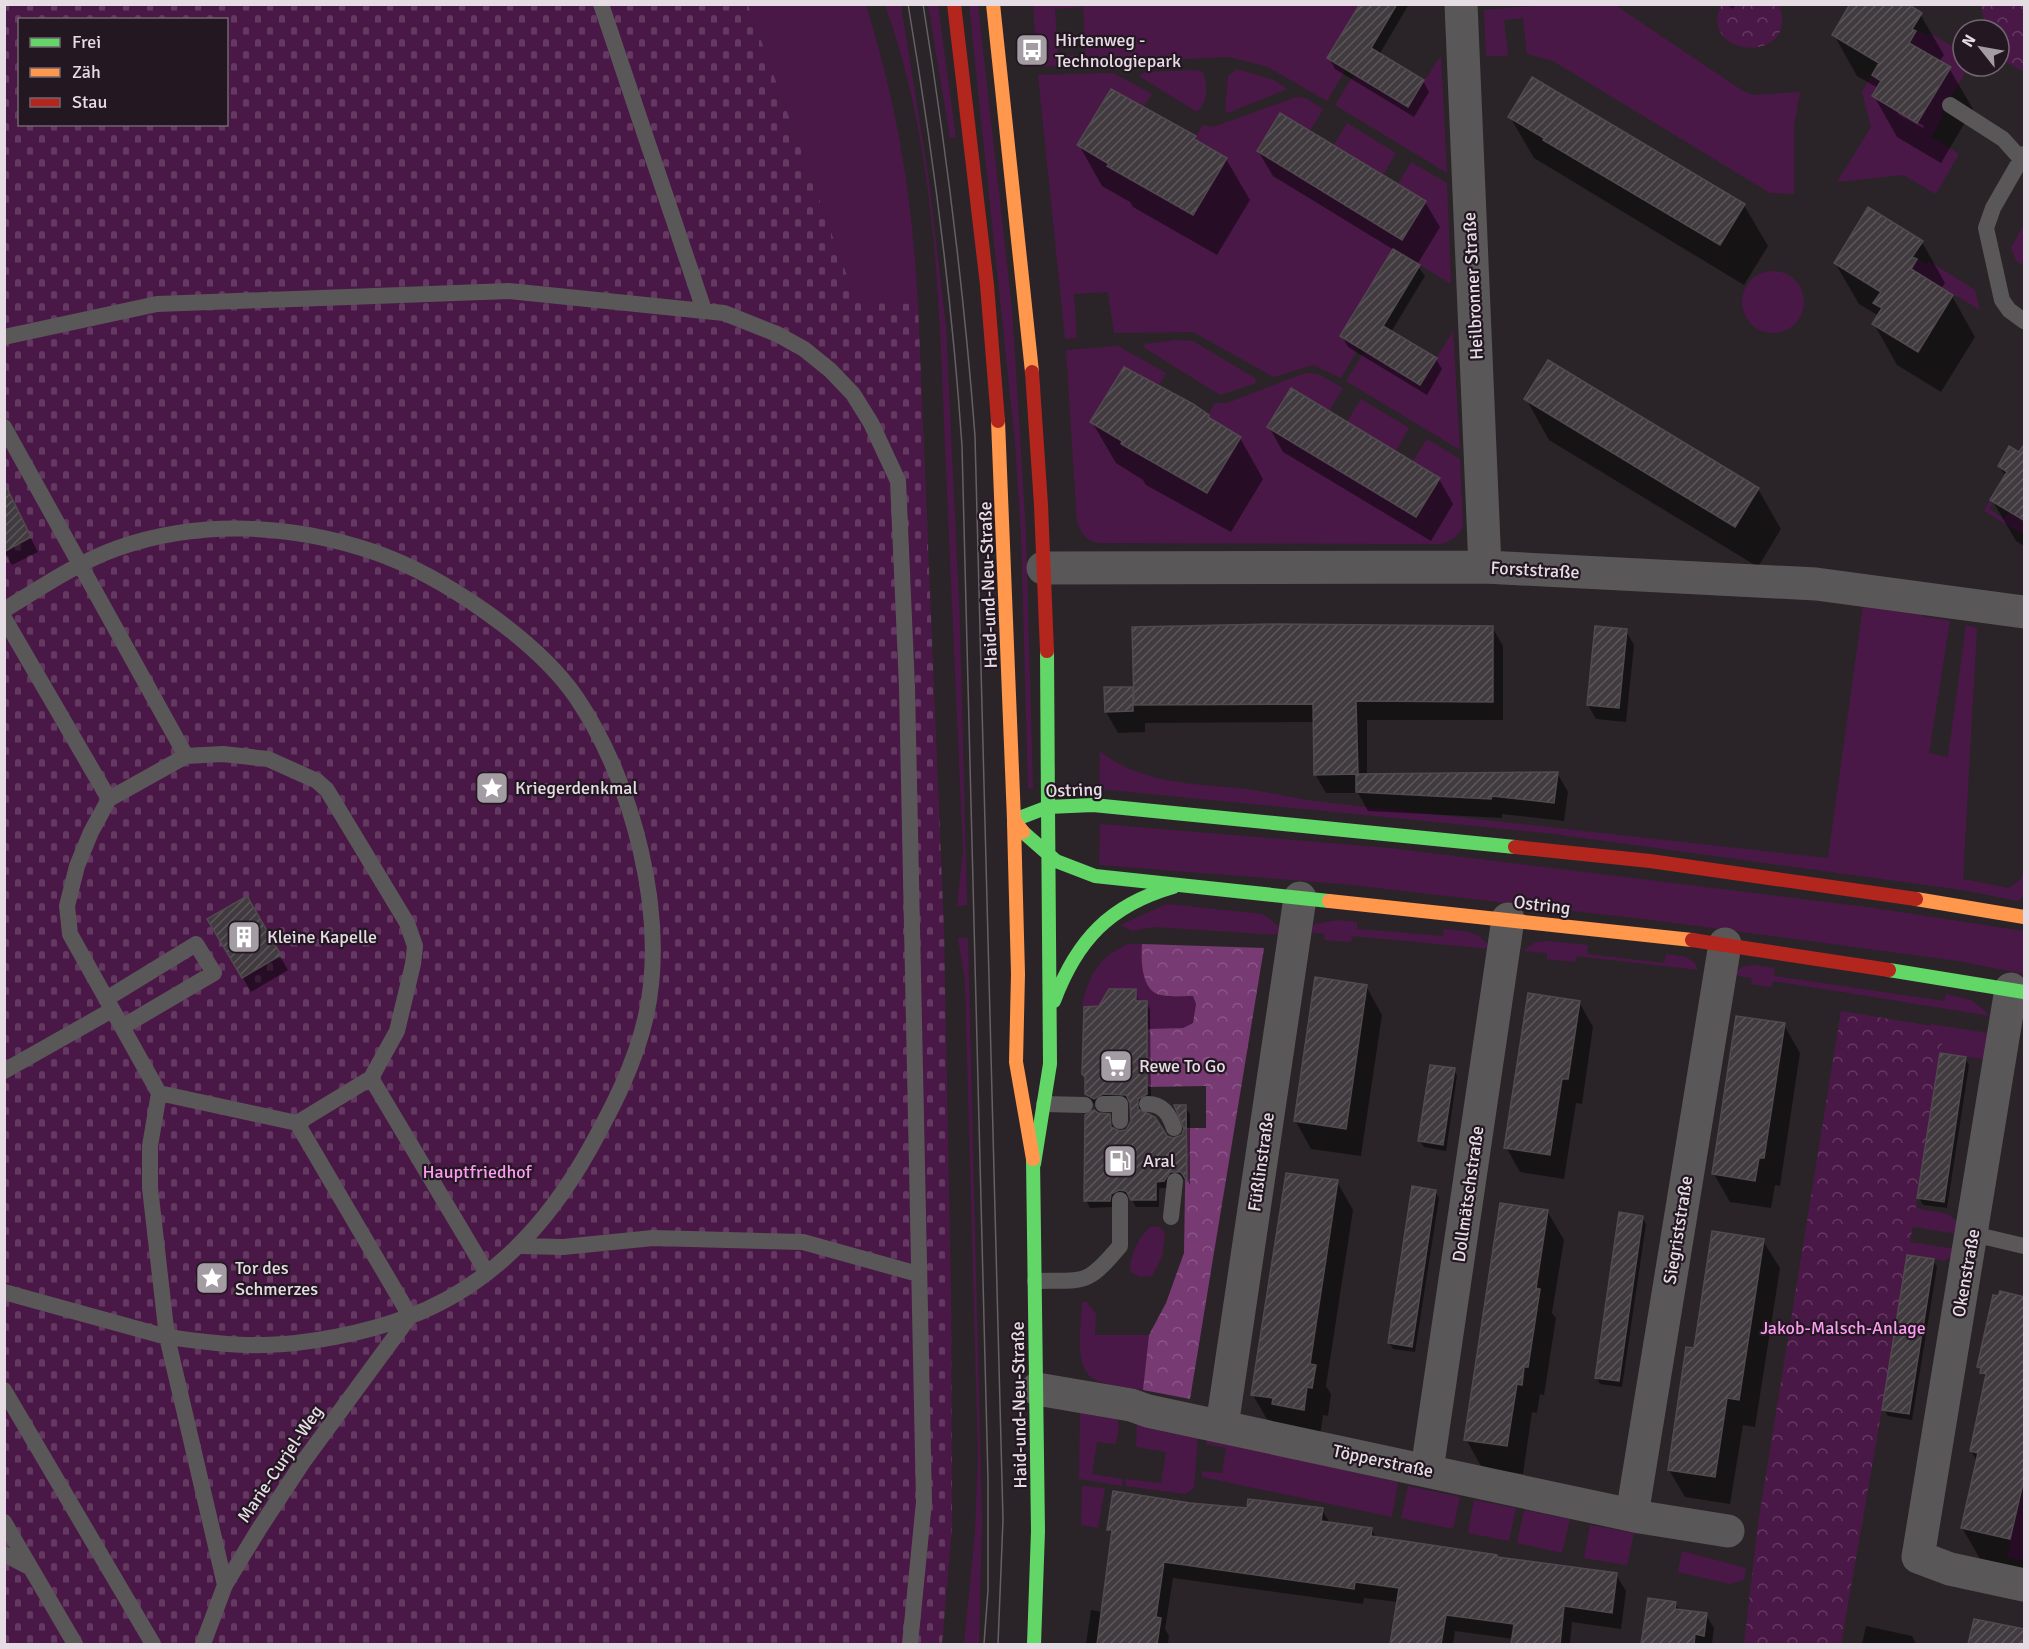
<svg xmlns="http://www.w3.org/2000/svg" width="2029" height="1649" viewBox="0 0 2029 1649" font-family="Signika,sans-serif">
  <defs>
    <pattern id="forest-crowns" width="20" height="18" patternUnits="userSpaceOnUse" patternTransform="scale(1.5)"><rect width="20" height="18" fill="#773a73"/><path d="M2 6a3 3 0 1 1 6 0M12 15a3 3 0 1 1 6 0" fill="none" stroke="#8a5687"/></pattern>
    <pattern id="cemetery-stones" width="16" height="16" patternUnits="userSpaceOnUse" patternTransform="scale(1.5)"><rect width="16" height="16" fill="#4a1846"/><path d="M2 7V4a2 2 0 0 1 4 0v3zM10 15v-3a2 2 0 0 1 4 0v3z" fill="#643961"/></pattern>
    <pattern id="park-crowns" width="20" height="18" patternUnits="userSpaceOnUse" patternTransform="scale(1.5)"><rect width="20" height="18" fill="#4a1846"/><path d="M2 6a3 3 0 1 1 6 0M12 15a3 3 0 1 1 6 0" fill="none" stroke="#643961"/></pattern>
    <pattern id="building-hatch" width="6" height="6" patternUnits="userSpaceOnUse" patternTransform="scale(1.5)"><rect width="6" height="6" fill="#413b40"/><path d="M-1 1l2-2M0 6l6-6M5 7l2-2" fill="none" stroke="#5c575b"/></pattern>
  </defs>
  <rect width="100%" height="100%" fill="#2a2429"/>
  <path fill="#4a1846" d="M748,5H866C898,109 912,195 918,304H857Z
    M885,5H901L928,174L946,326L960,623L967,905L957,906L963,851C957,717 951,582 945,448C939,299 936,146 885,5Z
    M928,5H938L956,138H950Z
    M969,5H978L1012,309L1026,533L1033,789L1028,788L1021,534L1015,442Z
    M1033,5H1363L1346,69L1327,101L1268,67L1229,57L1086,64L1083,7L1055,9L1058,56L1077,55V65L1037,67Z
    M1545,5H1615L1743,91L1753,95L1800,92L1794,126V194L1770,193L1553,61L1527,54L1523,18L1504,20L1508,56H1486L1484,10Z
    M1917,30L1928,36L1930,33L1963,53V66H1969L1941,114L1944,116L1931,136L1959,154L1936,194L1903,175L1837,182L1871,127L1862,92L1872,75L1881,81L1872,96L1917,123L1950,68L1905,41Z
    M1441,56L1447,173L1335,105L1354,74L1424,81Z
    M1237,69L1274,80L1287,89L1228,113L1225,112L1228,76Z
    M1197,70L1203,73C1208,86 1208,103 1197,112L1142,78L1140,75L1145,72Z
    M1113,73L1152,94L1142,108L1111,89L1077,145L1109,164L1108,166L1193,214L1227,159L1194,139L1203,125L1213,127L1296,97L1306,98L1323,109L1310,131L1299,125L1276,163L1402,239L1426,201L1398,184L1411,162L1447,183L1451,284L1395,250L1360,346L1341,378L1313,365L1274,377L1193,332L1114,333L1108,292L1074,294L1077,338L1065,339L1038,75Z
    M1347,123L1396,153L1383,175L1334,145Z
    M2024,224V259L2022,263L2024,266L2016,261L2011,248Z
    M1917,259L1926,265L1929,261L1975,290L1980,310L1907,267Z
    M1742 302a31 31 0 1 1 62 0a31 31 0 1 1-62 0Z
    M1453,331L1460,450L1346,381L1365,350L1436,359Z
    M1176,340L1193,341L1255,378L1256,383L1220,395L1143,347L1145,344Z
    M1118,346L1166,373L1159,385L1091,422L1173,475L1215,403H1227L1305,373L1318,374L1343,388L1329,411L1312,401L1440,478L1413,461L1427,439L1460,459L1463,526C1459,536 1451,542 1440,544L1104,543C1088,543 1083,536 1077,522L1066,350Z
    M1361,399L1409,428L1396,451L1347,422Z
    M1990,500L1993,502L1989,509L2004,519L2009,511L2024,521V535L1984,511Z
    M1863,606L1921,607L1922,616L1950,621L1929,753L1948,757L1966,625L1977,628L1963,879L2009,888L2021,879L2024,865V895L2018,901L1962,890L1546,833L1099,789L1100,751C1143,785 1193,783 1245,789C1268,792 1290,797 1313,801L1828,858Z
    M1100,824L1390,848L1874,908L2024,931V974L1958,961L1660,921L1343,884L1099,865Z
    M1167,904L1263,914L1281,928L1282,935L1154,927L1132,931L1120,925Z
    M1338,920L1357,922V929L1443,936L1444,929C1462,931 1481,930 1490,949L1352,936L1351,942L1324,940L1325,934L1307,932L1315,924Z
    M958,938H968L982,1523L979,1644H964L975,1533L978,1458L965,981Z
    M1548,941L1588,945L1587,954L1664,963L1666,954L1686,957L1695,963L1698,970L1576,956L1575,962L1547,959V953L1523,951L1536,942Z
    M1128,944H1142C1141,956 1143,985 1155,993C1164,998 1183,996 1193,996L1196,1004L1193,1023L1183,1028L1147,1029V1006L1082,1007C1088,976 1099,957 1128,944Z
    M1754,965L1775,968L1774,976L1944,1001L1946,994L1971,1000L1991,1016L1773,981L1772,987L1751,984L1752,978L1733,975L1742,967Z
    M1931,1024L1995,1034L1993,1052L1982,1059L1940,1053L1916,1208L1948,1214L1960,1224L1958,1234L1894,1224Z
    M1152,1226L1160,1227L1165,1234L1162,1257L1152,1276L1140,1277L1131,1272C1127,1259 1141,1233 1152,1226Z
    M1910,1242L1956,1249L1955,1253L1945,1261L1907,1255Z
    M1082,1302H1087L1096,1314L1095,1335H1149L1143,1390C1128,1387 1105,1387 1092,1378C1073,1365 1082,1323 1082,1302Z
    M1095,1409L1116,1414L1119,1427L1116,1444L1097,1442L1092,1474L1123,1479L1122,1486L1079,1479L1080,1413Z
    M1137,1422L1198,1437L1194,1488L1186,1494L1125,1486L1126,1479L1161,1483L1166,1452L1136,1447Z
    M1207,1439L1398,1482L1392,1517L1202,1477V1471L1222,1473L1226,1448L1206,1444Z
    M2024,1481V1561L2007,1557Z
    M1082,1486L1105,1488L1098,1528L1081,1525Z
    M1408,1486L1460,1497L1453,1529L1401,1518Z
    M1474,1500L1516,1508L1509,1541L1468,1533Z
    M1524,1510L1570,1519L1562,1553L1517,1543Z
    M1590,1525L1634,1533L1627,1565L1584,1558Z
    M1682,1551L1746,1568L1744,1580L1730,1584L1678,1572Z"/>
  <path fill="url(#forest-crowns)" d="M1142,944L1264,948L1190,1399L1143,1390L1149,1335L1166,1303L1184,1253L1186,1128H1206V1086L1147,1087V1029L1183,1028L1193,1023L1196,1004L1193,996C1183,996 1164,998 1155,993C1141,984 1141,958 1142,944Z"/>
  <path fill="url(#cemetery-stones)" fill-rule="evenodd" d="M5,5H748L857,303L918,304L944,930L951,1303L952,1525L942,1644H5ZM20,20H226V124H20Z"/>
  <path fill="url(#park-crowns)" d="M1721,5H1779C1801,65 1697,59 1721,5Z
    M1981,5H2024V72L1999,58V30H1986Z
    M1841,1011L1944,1028L1939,1065L1895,1334L1841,1644H1744L1758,1524Z"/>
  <path fill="#0007" fill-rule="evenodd" d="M1362,4H1409L1379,55L1423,81L1429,92L1414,117L1335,69L1329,58Z
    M1726,4H1736L1733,9Z
    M1920,14L1944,55L1939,62L1949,68L1973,109L1941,163L1897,137L1874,96L1878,88L1857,76L1834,35ZM1898,110L1924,126L1923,128L1898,114Z
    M1510,117L1744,205L1768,246L1744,285L1534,158Z
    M1195,137L1198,142L1226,159L1250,200L1217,255L1133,207L1130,202L1102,186L1079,145Z
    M1258,151L1425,202L1440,227L1417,265L1425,276L1391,332L1436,359L1442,369L1427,395L1348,347L1342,336L1394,250L1273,176Z
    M1922,242L1945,283L1941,289L1952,296L1975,337L1941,392L1897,365L1874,324L1879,316L1859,304L1835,263Z
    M1526,399L1758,489L1781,529L1758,567L1549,440Z
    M1208,416L1212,422L1240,438L1263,479L1231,532L1146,485L1143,480L1116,463L1092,422Z
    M1269,427L1439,479L1453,504L1431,541L1283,452Z
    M2024,445V546L2016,541L1992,500L2006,477L1999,466L2020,453Z
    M24,525L38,552L12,565L4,552Z
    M1492,627L1503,646V720H1367V775L1557,773L1568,792L1564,821L1502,814V818L1368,811L1358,793H1326L1315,774L1314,722L1145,723V732L1118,733L1106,712L1132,688L1135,693Z
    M1626,631L1634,645L1626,722L1596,719L1588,705Z
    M246,898L288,970L251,992L209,920Z
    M1366,986L1382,1015L1361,1156L1311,1149L1295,1120Z
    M1135,991L1139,1002H1146L1150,1009L1151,1101L1141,1106V1114L1173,1140L1183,1136L1186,1129L1185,1107L1190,1114V1185L1186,1179L1175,1178L1168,1188H1159V1207H1136L1131,1198L1124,1196L1113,1207L1090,1208L1086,1200L1098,1115L1109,1116L1114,1130L1121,1133L1131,1127L1132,1102L1126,1100L1098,1106L1091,1102L1086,1094L1100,1008Z
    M1579,1002L1593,1027L1582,1104L1576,1103L1564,1179L1520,1172L1506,1147Z
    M1784,1025L1800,1053L1780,1186L1775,1185L1771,1208L1730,1202L1714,1174Z
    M1965,1058L1969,1065L1947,1208L1923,1205L1919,1198Z
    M1454,1070L1457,1076L1446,1151L1424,1147L1420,1141Z
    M1337,1182L1353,1210L1326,1386L1331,1394L1328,1416L1323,1415L1320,1437L1269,1423L1253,1395Z
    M1435,1191L1439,1198L1415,1352L1393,1349L1389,1342Z
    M1547,1211L1564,1240L1552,1313L1556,1318L1544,1395L1540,1394L1537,1413L1532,1412L1523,1474L1482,1468L1466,1439Z
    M1642,1217L1646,1224L1622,1387L1600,1384L1597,1378Z
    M1763,1241L1780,1268L1755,1427L1743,1425L1730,1504L1685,1497L1669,1470L1695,1350Z
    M1933,1261L1937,1267L1912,1420L1888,1416L1884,1410Z
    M1999,1298H2024V1578L1986,1569L1962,1528L1977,1461L1971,1451L1987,1381L1978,1366Z
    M1189,1505L1248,1509L1322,1510L1330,1523L1371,1529L1377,1538L1498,1559L1616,1575L1626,1591L1621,1629L1572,1622L1570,1644H1513L1514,1639L1455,1631L1453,1644H1392L1398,1602L1364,1598L1363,1604L1173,1578L1165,1629L1169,1636L1168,1644H1086L1091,1610L1103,1612L1113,1537L1109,1530Z
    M1649,1599L1675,1603L1680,1611L1706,1615L1714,1628L1712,1644H1643Z
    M1975,1620L2024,1631V1644H1970Z
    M1866,1626L1912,1636L1916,1644H1862Z"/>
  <path fill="url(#building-hatch)" stroke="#504a4f" stroke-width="1.5" d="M1360,4H1397L1371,48L1424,80L1408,107L1327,58Z
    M1850,4H1908L1922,13L1912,29L1916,31L1909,43L1951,67L1917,123L1872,96L1881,81L1872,75L1879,63L1832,35Z
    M1532,77L1745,204L1720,245L1543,140L1544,138L1508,117Z
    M1111,89L1196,136L1194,139L1227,158L1193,215L1107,166L1109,164L1077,145Z
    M1280,113L1426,201L1402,240L1257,151Z
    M1868,207L1923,241L1912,257L1917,259L1911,269L1953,295L1918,352L1872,324L1882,308L1873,303L1881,292L1834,263Z
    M1393,249L1420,265L1383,326L1437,358L1420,385L1340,336Z
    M1548,360L1759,488L1735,527L1524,399Z
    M1124,367L1193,404L1209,415L1208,417L1241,437L1207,493L1121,444L1122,441L1090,422Z
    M1291,388L1440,478L1416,517L1267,427Z
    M2025,443V521L1990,500L2007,472L1998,466L2009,446L2019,452Z
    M4,482L31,537L4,552Z
    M1277,624L1493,626V702L1356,701L1358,774L1558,772L1554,803L1492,796L1491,799L1356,792V774L1314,775L1313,704L1134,705L1132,627Z
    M1595,626L1627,629L1619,708L1587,705Z
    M1104,687H1133V711L1105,712Z
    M247,896L281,955L242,978L207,919Z
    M1315,977L1367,985L1346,1129L1294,1121Z
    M1109,989H1136V1001H1147V1094L1138,1099V1109L1155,1117L1167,1136L1173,1138L1182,1135L1184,1129L1174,1105H1186L1187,1181L1181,1172H1170L1164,1181L1156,1182V1200H1131L1126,1191L1119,1190L1111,1194L1110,1201H1084L1085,1115L1094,1110L1098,1113L1110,1114L1111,1127L1119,1131L1126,1130L1131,1121L1130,1103L1126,1095L1103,1094L1094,1099L1085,1094V1077L1082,1074L1084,1007L1099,1006Z
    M1528,993L1580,1001L1568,1079H1562L1550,1155L1504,1148Z
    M1736,1016L1785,1023L1764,1158H1759L1755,1181L1712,1174Z
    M1940,1053L1966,1057L1944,1202L1917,1198Z
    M1430,1065L1455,1068L1443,1145L1418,1141Z
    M1286,1173L1338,1180L1310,1364L1316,1365L1312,1388L1307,1387L1304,1410L1272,1404L1273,1398L1251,1395Z
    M1412,1186L1436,1190L1412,1347L1388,1343Z
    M1500,1203L1548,1210L1536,1288L1540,1289L1528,1367H1524L1522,1385L1517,1384L1507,1446L1464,1440Z
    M1619,1212L1643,1216L1619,1381L1595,1378Z
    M1712,1231L1764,1239L1739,1400L1727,1398L1715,1477L1668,1470L1686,1347L1694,1348Z
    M1907,1255L1934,1259L1909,1414L1882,1410Z
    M2000,1291L2025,1297V1475L2010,1539L1961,1528L1978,1453L1970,1451L1986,1374L1980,1373L1981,1368L1977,1367L1993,1295L1998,1296Z
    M1113,1491L1190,1503L1247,1508L1248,1499L1323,1508L1321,1521L1372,1528L1371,1536L1497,1555V1557L1617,1573L1612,1613L1564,1606L1560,1644H1511L1514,1624L1446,1615L1441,1644H1390L1399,1588L1355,1582L1354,1589L1164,1562L1156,1617L1161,1618L1157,1644H1097L1112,1530H1107Z
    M1648,1598L1676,1602L1675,1609L1707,1613L1704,1636L1695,1634L1694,1644H1641Z
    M1974,1619L2025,1629V1644H1968Z"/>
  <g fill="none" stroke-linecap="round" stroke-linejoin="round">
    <path stroke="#5a5759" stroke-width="16" d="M601,4L704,310
      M1950,105L2003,139L2021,159
      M2024,154L1993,208L1986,228L2002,300L2009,310L2024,321
      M4,337L157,304L509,291L724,313L777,334L804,349L830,370L853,394L871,423L898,481L907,687L924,1502L910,1644
      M4,427L186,756
      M4,610C40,588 78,562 118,548C200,519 293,524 374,552C441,575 536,639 576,697C633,781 668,915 646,1016C635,1064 613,1107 589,1150C548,1224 489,1287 408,1317C365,1333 309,1344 264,1345C232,1346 199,1341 167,1337L225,1585
      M4,618L109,799
      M106,999L196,944L214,973L122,1027
      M4,1071L112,1010
      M371,1078L297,1123L410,1316
      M159,1093L70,934L67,906L77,866L91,832L109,799L186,756L223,754L268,759L317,781L327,790L407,923L415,946L413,964L397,1031L371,1078L487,1273
      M1044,1104L1085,1105
      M1103,1104H1120V1121
      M1147,1104C1163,1104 1169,1114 1174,1128
      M1171,1217L1175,1181
      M1973,1234L2024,1246
      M521,1246L563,1247L653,1238L803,1242L918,1274
      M1035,1281C1087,1280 1086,1286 1120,1246V1200
      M4,1292L167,1337L150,1188V1146L159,1093L297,1123
      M4,1390L153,1644
      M4,1522L75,1644
      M4,1554L29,1567
      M203,1644L225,1585L259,1529L303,1462L410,1316"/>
    <path stroke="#5a5759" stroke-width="33" d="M1461,4L1485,567
      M1043,568L1485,567L1816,584L2024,612
      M2011,989L1918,1557L1950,1569L2024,1585
      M1037,1389L1131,1405L1148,1411L1640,1517L1728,1531
      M1222,1426L1300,898
      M1427,1470L1508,919
      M1632,1515L1725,944"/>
    <path stroke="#63d668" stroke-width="14" d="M1047,651L1048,807L1093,805L1515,847
      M1014,823V820L1048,807L1050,1064L1034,1164
      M1023,832L1056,861L1095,876L1329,901
      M1889,970L2024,992
      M1054,1001C1077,940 1110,905 1173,887
      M1033,1159L1038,1531L1034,1644"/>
    <path stroke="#ff974d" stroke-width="14" d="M993,4L1032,372
      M998,421L1014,820L1023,832
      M1014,823L1018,974L1016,1062L1033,1159
      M1916,899L2024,917
      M1329,901L1692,940"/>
    <path stroke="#b3261e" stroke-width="14" d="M954,4L987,285L998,421
      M1032,372L1041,505L1047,651
      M1515,847L1650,861L1916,899
      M1692,940L1889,970"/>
    <path stroke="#656064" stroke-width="1.5" d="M908,4C933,152 952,298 962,446L988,1479V1590L984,1644
      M923,4C946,148 964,291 975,436L1003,1520L998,1644"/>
  </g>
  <defs>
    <symbol id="bus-square" viewBox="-11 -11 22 22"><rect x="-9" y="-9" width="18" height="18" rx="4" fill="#a49ca3" stroke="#231722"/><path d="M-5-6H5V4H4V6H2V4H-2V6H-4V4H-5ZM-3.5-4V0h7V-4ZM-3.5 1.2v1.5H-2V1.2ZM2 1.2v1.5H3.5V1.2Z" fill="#fff"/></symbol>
    <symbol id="sight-square" viewBox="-11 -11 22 22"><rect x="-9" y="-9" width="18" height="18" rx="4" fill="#a49ca3" stroke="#231722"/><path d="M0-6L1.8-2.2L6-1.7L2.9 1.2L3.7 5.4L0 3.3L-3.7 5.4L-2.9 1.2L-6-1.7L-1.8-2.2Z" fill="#fff"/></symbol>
    <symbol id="building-square" viewBox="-11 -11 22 22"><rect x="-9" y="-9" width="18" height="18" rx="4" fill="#a49ca3" stroke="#231722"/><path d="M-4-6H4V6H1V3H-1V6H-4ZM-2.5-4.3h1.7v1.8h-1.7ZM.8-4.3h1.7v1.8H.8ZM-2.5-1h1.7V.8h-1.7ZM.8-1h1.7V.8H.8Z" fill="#fff"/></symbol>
    <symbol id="supermarket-square" viewBox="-11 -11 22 22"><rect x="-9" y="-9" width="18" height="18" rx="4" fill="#a49ca3" stroke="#231722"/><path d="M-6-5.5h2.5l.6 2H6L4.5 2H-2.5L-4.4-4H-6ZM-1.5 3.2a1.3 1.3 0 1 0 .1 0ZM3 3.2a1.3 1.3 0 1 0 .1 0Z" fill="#fff"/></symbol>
    <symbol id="fuel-square" viewBox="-11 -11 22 22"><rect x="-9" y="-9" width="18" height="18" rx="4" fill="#a49ca3" stroke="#231722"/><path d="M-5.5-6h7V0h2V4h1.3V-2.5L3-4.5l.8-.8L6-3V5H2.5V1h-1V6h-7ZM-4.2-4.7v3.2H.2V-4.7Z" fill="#fff"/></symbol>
  </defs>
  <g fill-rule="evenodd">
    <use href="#bus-square" x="1013" y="31" width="38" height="38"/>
    <use href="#sight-square" x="473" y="769" width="38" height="38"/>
    <use href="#building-square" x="225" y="918" width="38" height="38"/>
    <use href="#supermarket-square" x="1097" y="1047" width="38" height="38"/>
    <use href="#fuel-square" x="1101" y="1142" width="38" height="38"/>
    <use href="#sight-square" x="193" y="1259" width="38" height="38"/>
  </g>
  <g text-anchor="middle" stroke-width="4.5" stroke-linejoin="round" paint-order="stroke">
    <g font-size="18" fill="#e6dde4" stroke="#231722" text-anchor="start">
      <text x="1055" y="46">Hirtenweg -<tspan x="1055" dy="21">Technologiepark</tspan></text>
      <text x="515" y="794">Kriegerdenkmal</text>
      <text x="267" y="943">Kleine Kapelle</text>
      <text x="1139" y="1072">Rewe To Go</text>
      <text x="1143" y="1167">Aral</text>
      <text x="235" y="1274">Tor des<tspan x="235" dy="21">Schmerzes</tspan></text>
    </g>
    <g font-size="18" fill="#e6dde4" stroke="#231722">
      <text transform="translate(1473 286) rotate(-93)" y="6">Heilbronner Straße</text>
      <text transform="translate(1535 570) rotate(3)" y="6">Forststraße</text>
      <text transform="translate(988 585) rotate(-92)" y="6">Haid-und-Neu-Straße</text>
      <text transform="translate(1074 790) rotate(-2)" y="6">Ostring</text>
      <text transform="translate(1542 905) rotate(7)" y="6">Ostring</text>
      <text transform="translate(1261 1162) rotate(-82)" y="6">Füßlinstraße</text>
      <text transform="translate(1468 1194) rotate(-82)" y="6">Dollmätschstraße</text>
      <text transform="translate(1678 1230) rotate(-81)" y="6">Siegriststraße</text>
      <text transform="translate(1966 1273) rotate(-80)" y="6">Okenstraße</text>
      <text transform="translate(1019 1405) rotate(-91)" y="6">Haid-und-Neu-Straße</text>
      <text transform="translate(1383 1461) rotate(12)" y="6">Töpperstraße</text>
      <text transform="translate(280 1464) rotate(-56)" y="6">Marie-Curjel-Weg</text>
    </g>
    <g font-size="18" fill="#fc9bf2" stroke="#231722">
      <text x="477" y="1178">Hauptfriedhof</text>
      <text x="1843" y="1334">Jakob-Malsch-Anlage</text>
    </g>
  </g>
  <rect width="2029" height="1649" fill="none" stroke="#e6dde4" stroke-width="12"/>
  <rect x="18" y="18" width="210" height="108" fill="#231722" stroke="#716670" stroke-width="1.5"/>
  <rect x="30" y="38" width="30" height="9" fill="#63d668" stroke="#716670" stroke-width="1.5"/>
  <text x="72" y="48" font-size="18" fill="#e6dde4">Frei</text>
  <rect x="30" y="68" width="30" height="9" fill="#ff974d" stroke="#716670" stroke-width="1.5"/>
  <text x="72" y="78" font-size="18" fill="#e6dde4">Zäh</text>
  <rect x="30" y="98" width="30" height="9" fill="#b3261e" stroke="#716670" stroke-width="1.5"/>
  <text x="72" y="108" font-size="18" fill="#e6dde4">Stau</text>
  <g transform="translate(1981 48) rotate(301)"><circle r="28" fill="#231722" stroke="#716670" stroke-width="1.5"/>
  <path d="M0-4.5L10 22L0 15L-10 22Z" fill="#a49ca3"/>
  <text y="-9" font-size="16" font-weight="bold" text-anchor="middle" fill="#e6dde4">N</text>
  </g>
</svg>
